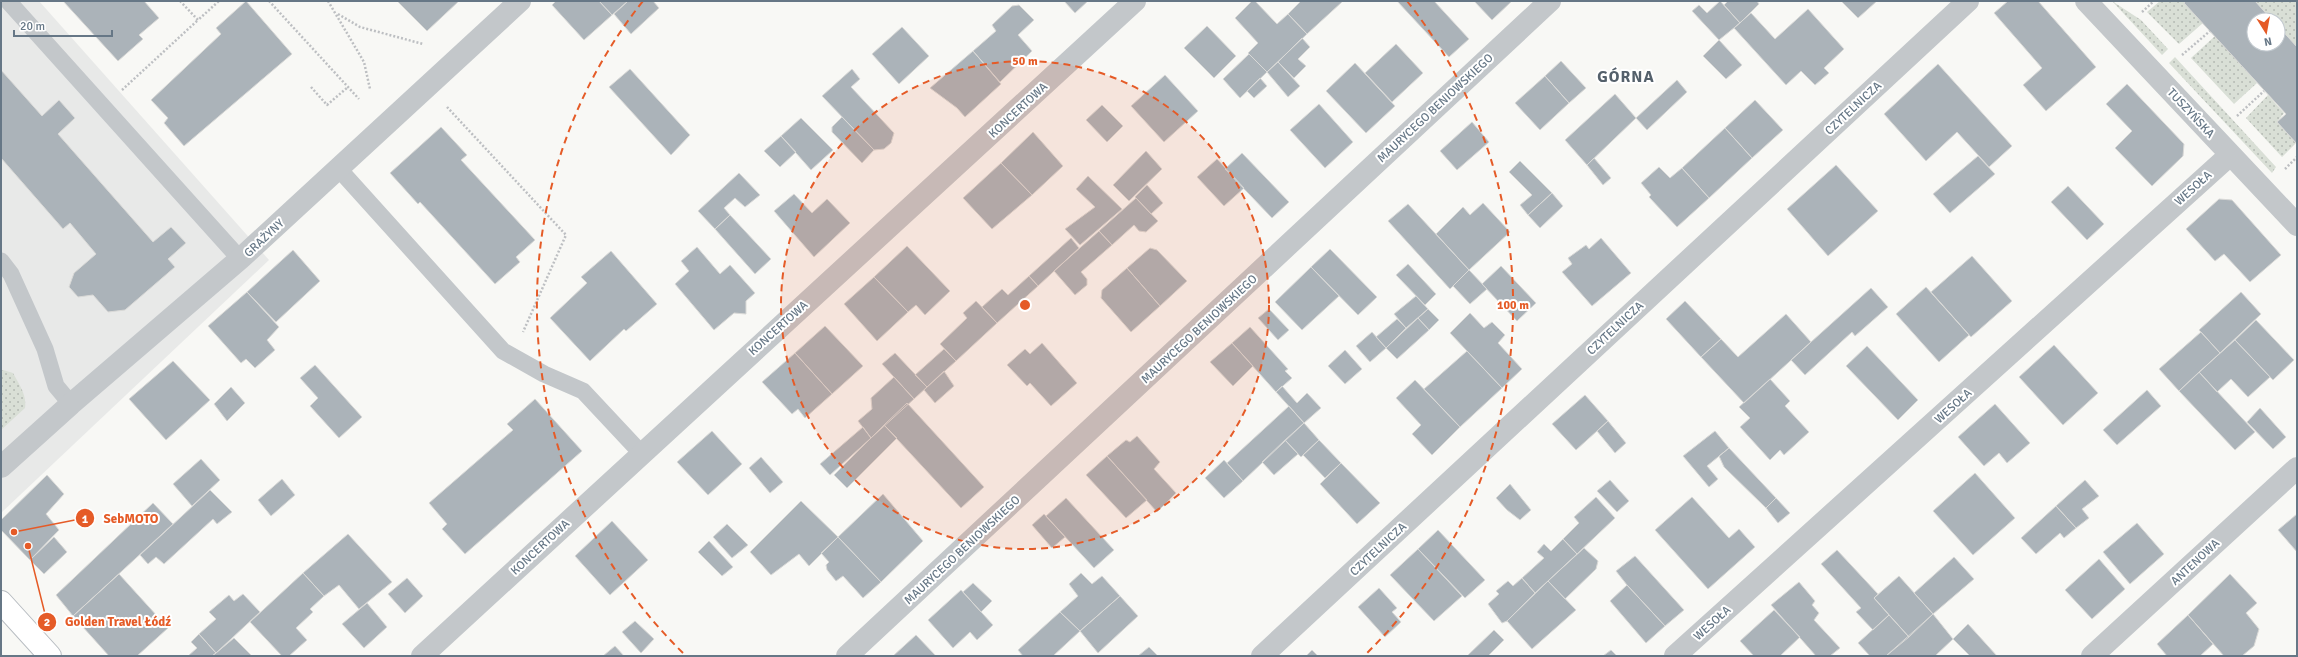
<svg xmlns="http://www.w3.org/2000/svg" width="2298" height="657" viewBox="0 0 2298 657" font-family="Signika,sans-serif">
  <defs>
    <pattern id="grass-dots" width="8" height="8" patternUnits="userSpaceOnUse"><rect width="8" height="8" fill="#d9dfd6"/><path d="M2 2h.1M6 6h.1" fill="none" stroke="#b4bab3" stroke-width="1.8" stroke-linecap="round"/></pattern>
  </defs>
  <rect width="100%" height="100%" fill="#f8f8f5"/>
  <path fill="#e8e9e8" d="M1,1H39L269,260L1,513Z"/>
  <path fill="url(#grass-dots)" d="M2112,1L2141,20L2168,49L2162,55Z
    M2160,1H2186L2184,3L2203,23L2179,44L2147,12Z
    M2255,1H2297V47L2278,26V20H2272Z
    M2215,36L2257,83L2234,104L2191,58Z
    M2175,57L2276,167L2272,173L2169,63Z
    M2268,95L2284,113L2277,122L2296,143L2282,157L2246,118Z
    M3,370L13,373C19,384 27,395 25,408L1,430V371Z"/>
  <path fill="#abb3b9" stroke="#d9d9d7" d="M63,1H144L159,18L139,35L143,39L118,61Z
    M246,1L292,54L184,146L164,123L168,118L151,100L221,34L216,28Z
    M397,1H459L427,31Z
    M556,1H599L612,15L584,40L552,5Z
    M599,1H628L612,15Z
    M628,1H653L659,8L631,34L614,14Z
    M1064,1H1088L1075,13Z
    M1252,1H1255L1277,24L1288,14L1307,34L1267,72L1248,53L1258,43L1235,18Z
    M1301,1H1341L1342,2L1307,34L1288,14Z
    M1397,1H1434L1469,39L1449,57Z
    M1474,1H1512L1492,20Z
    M1720,1L1740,23L1719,40L1692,11L1699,5L1707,13Z
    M1728,1H1757L1759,4L1740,23L1724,5Z
    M1841,1H1877L1858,18Z
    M2008,1H2038L2096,67L2046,111L2023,85L2042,68L1994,13Z
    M2186,1H2255L2272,20H2254V44H2278V26L2297,47V144L2277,122L2286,114L2184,3Z
    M1019,5L1034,20L1018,35L1032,51L1000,82L973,51L996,31L992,25L1012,6Z
    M1808,9L1844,49L1824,68L1829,73L1815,85L1801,71L1786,85L1734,28L1751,13L1775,39Z
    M1207,26L1236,56L1214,78L1184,48Z
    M902,27L929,56L899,84L872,54Z
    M1302,38L1310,47L1298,59L1306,66L1294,78L1278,62Z
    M1719,40L1742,65L1726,79L1703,56Z
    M1396,44L1423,73L1392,102L1365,73Z
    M973,51L1001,84L965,117L957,108L930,88Z
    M1249,54L1267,72L1240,98L1223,79Z
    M1561,61L1586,88L1569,103L1545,76Z
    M1278,62L1300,86L1288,97L1267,72Z
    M1355,63L1395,106L1366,133L1326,91Z
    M1938,64L2012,146L1989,167L1957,132L1926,161L1884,114Z
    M630,69L690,135L671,155L609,87Z
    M852,69L860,79L851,87L894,133L891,143L884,149L874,150L822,96Z
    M1,70L42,116L59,100L75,118L58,134L153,242L171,227L186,243L168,259L175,267L125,310L108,312L93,295L78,297L69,287L74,273L96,254L70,223L63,229L1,158Z
    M1165,75L1198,111L1164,142L1131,106Z
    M1545,76L1569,103L1540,130L1515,103Z
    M1260,78L1267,86L1254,98L1247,91Z
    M1677,80L1687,92L1647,130L1636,118Z
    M2127,84L2184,144L2183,156L2152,186L2115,148L2132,131L2106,104Z
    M1615,94L1636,118L1587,165L1565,140Z
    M1755,100L1783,130L1752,158L1725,128Z
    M1319,104L1353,142L1325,168L1290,130Z
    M1102,105L1123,126L1107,142L1086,120Z
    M842,117L874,150L862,163L832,132V127Z
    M801,118L833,150L811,170L781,136Z
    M1472,122L1489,142L1457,170L1440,151Z
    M441,127L467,155L461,160L535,240L516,257L520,262L495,284L420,202L418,204L390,173Z
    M1725,128L1752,158L1709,198L1682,168Z
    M1033,132L1063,166L1032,195L1001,163Z
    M781,136L796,152L780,167L764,151Z
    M1146,151L1162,169L1129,201L1113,185Z
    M1242,153L1289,202L1272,218L1225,169Z
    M1978,156L1995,174L1950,213L1933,194Z
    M1594,158L1611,178L1603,185L1587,165Z
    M1217,159L1244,188L1224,206L1197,177Z
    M1520,161L1552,193L1528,215L1520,205L1532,195L1509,172Z
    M1001,163L1032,195L992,229L963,198Z
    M1836,165L1878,211L1828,256L1787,209Z
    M1659,167L1670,178L1682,168L1709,198L1677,227L1649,197L1651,195L1641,183Z
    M739,173L760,195L745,207L735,198L724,208L730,215L715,229L698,211Z
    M1088,176L1122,209L1080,245L1065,229L1095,207L1076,189Z
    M1147,185L1163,203L1151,214L1135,197Z
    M2068,186L2104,224L2087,240L2051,202Z
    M1552,193L1563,206L1540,228L1528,215Z
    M794,194L812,213L827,199L850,223L814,257L774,211Z
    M1136,198L1158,221L1146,232L1139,231L1134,225L1112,245L1099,231Z
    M2219,199L2232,200L2281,255L2250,282L2224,254L2215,261L2186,229Z
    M1483,203L1510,232L1469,270L1436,234L1463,207L1470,215Z
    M1408,204L1469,270L1450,289L1388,221Z
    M730,215L771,259L755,274L715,229Z
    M1099,231L1112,245L1081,272L1087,279V285L1075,295L1054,271Z
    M1071,238L1079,248L1038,286L1029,276Z
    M1601,238L1631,273L1592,306L1562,272L1572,264L1568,258L1586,245L1589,249Z
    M907,246L950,291L925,315L916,305L908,312L874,277Z
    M697,247L720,274L730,265L755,293L746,301V314L734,313L714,330L675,284L689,271L681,261Z
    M1150,248L1157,250L1187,281L1160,306L1127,268Z
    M1330,249L1377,297L1358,315L1311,267Z
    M293,250L320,281L276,322L247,292Z
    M611,251L657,304L626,331L624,329L590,361L550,318L587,283L581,277Z
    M1972,256L2012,301L1971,337L1931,292Z
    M1408,264L1436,294L1425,305L1396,275Z
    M1501,266L1536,303L1517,321L1482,284Z
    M1311,267L1339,296L1302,330L1275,302Z
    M1127,268L1160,306L1131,332L1101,298L1102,290Z
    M1469,270L1487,289L1470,304L1453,286Z
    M1029,276L1038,286L997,323L982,307L1002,289L1008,295Z
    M874,277L908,312L877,341L844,304Z
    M1926,287L1969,335L1939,362L1896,314Z
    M1871,288L1888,307L1855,336L1852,332L1805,375L1791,360Z
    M247,292L279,327L267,340L275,350L255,368L246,359L241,363L208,326Z
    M2241,292L2261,314L2220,353L2199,330Z
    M1416,296L1428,309L1406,328L1394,314Z
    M976,301L997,323L956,361L940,344L967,318L963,313Z
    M1685,301L1721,339L1701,357L1666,319Z
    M1269,309L1289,330L1278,340L1258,318Z
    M1428,309L1439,320L1429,330L1418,318Z
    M1470,313L1484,328L1492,322L1505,335L1498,343L1522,369L1502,388L1450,333Z
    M1786,314L1811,342L1744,403L1701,357L1721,339L1738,357Z
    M1418,318L1429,330L1397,359L1386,348Z
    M1397,319L1406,328L1386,348L1376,337Z
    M2256,320L2294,360L2273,380L2235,340Z
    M825,326L863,366L832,394L795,353Z
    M1250,327L1288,369L1285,371L1292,378L1276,392L1232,343Z
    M1372,332L1386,348L1370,362L1356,346Z
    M2201,332L2220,353L2179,391L2159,369Z
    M2235,340L2270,377L2248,397L2231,379L2217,392L2199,372Z
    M1042,343L1077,383L1051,406L1030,383L1027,386L1007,365L1025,349L1030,354Z
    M1232,343L1253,366L1233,386L1210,362Z
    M2054,345L2098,393L2063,425L2019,377Z
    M1867,346L1918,400L1898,420L1846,366Z
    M944,349L956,361L927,387L915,375Z
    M1345,350L1362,369L1345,384L1328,366Z
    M1467,351L1502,388L1460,427L1424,389Z
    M795,353L832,394L805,418L798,409L792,414L762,382Z
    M895,353L927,387L914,399L882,364Z
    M173,361L210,400L166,440L129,399Z
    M315,365L362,417L339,438L310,406L318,398L300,378Z
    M944,371L954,386L935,403L924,390Z
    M2199,372L2255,432L2235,450L2179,391Z
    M894,377L914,399L871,438L858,421L872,409L871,398Z
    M1770,379L1790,401L1785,406L1809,432L1784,455L1780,450L1770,460L1740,427L1750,418L1739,407Z
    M1415,380L1460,427L1432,455L1412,434L1421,425L1396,398Z
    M1282,386L1297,403L1307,393L1321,408L1304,423L1276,392Z
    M231,387L245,403L227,421L214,404Z
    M2147,390L2161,406L2117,445L2103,430Z
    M1585,395L1608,421L1576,450L1552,424Z
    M535,399L582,451L465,554L442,529L447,524L429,503L513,430L507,424Z
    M907,403L984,487L961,508L884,425Z
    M1995,404L2030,443L2007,463L1999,453L1984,466L1958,437Z
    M1289,406L1304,423L1243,481L1227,463Z
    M2260,408L2286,437L2273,449L2247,422Z
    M1608,421L1626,443L1615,453L1597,431Z
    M1304,423L1319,440L1301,457L1285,440Z
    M884,425L897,438L847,488L834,475Z
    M863,427L871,438L830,475L820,464Z
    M712,431L742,464L708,495L677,462Z
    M1715,431L1729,448L1707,466L1718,479L1709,487L1683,456Z
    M1137,436L1160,462L1154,469L1176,493L1157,512L1107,456L1126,440L1130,442Z
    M1285,440L1298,454L1274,475L1262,462Z
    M1319,440L1341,463L1325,478L1303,455Z
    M1729,448L1776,498L1766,508L1724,467L1719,456Z
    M1107,456L1147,500L1126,518L1086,475Z
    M761,457L783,482L770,493L749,468Z
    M201,459L220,480L192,506L173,484Z
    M1224,460L1243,481L1224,498L1205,478Z
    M1341,463L1380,503L1357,524L1320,484Z
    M1975,473L2015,518L1973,555L1933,511Z
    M47,475L64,494L46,514L59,530L30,560L1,530V520Z
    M282,479L295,495L271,516L258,500Z
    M1610,480L1629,501L1617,512L1597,491Z
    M2085,480L2099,496L2082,509L2089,518L2076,528L2056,506Z
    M1510,484L1531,510L1520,520L1507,510L1496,498Z
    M210,490L232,512L217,524L213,519L164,564L156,557L148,564L140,555Z
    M883,494L923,541L881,582L838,537Z
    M1596,497L1615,518L1577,554L1563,539L1579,523L1574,517Z
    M1692,497L1729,538L1739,529L1755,547L1708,589L1655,530Z
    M1066,498L1114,550L1094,568L1046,516Z
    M1776,498L1790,513L1778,523L1766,508Z
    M801,501L838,537L809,566L799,554L771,575L750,552Z
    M153,503L173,524L73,616L56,595Z
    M2056,506L2076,528L2064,538L2060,533L2036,554L2021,538Z
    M1044,514L1065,537L1052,548L1032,525Z
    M2297,514V552L2278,530Z
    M612,521L648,560L610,595L575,556Z
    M2137,523L2164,554L2130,584L2103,552Z
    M727,524L748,545L732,558L713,537Z
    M1438,530L1485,580L1465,598L1418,549Z
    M348,534L392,582L359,609L339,585L324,596L303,573Z
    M54,537L67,552L44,574L30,560Z
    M838,537L881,582L863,598L843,576L836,581L827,570L826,565L829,562L821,553Z
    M1563,539L1577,554L1535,593L1522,578L1544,558L1537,552L1544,544L1551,551Z
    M709,541L733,567L722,576L698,552Z
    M1584,548L1598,561L1596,569L1565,599L1548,581Z
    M1418,549L1462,596L1434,621L1390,575Z
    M1837,550L1878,594L1874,598L1889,615L1873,630L1856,612L1861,608L1821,564Z
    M1635,556L1684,610L1665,626L1627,585L1616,571Z
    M1954,557L1974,579L1933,614L1914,593Z
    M2099,559L2125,589L2092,619L2065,590Z
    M303,573L324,596L310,609L313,612L296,628L307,640L289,656H282L250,622Z
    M1081,573L1092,584L1102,576L1120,596L1080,631L1060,612L1078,596L1069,584Z
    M119,574L168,628L137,656H109L73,616Z
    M2230,574L2257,603L2246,613L2259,629L2254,646L2242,656H2224L2188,615Z
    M1899,576L1933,614L1909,637L1874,598Z
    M407,578L423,596L405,613L388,594Z
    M1522,578L1535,593L1507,621L1502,623L1488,604L1499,594L1496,591L1508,581L1513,586Z
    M1548,581L1576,610L1532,649L1507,621Z
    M1799,582L1815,601L1812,605L1819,613L1814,620L1840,648L1830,656H1816L1771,605Z
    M973,583L992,601L981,612L963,592Z
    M1627,585L1665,626L1646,643L1610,601Z
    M1379,588L1397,608L1392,612L1401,622L1385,637L1358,607Z
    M961,590L993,625L977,640L970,632L953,648L928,620Z
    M243,594L260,612L216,653L199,634L216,619L209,612L229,595L234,601Z
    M1120,596L1138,616L1098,653L1080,631Z
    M367,603L387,627L364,648L342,624Z
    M1774,610L1800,637L1780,656H1754L1740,641Z
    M1060,612L1080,631L1053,656H1023L1018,650Z
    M1933,614L1953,639L1935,656H1886Z
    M1889,615L1909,637L1886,656H1870L1858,643Z
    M2188,615L2213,644L2200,656H2167L2157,644Z
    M635,621L654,639L641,653L622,632Z
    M1968,624L1997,656H1970L1953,639Z
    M1494,630L1504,640L1488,656H1467Z
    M199,634L216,653L212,656H188L197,648L191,642Z
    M916,635L936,656H893Z
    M234,638L252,656H212L216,653Z
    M615,646L624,656H603Z
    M1149,647L1158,656H1138Z
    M1312,650L1318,656H1306Z
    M1611,650L1617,656H1603Z"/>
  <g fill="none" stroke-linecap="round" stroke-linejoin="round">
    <defs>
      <path id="secondary" d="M1,602L50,656"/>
    </defs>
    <use href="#secondary" stroke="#b7bcc1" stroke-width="24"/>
    <path stroke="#bdbfc2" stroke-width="2.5" stroke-dasharray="2 2" stroke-linecap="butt" d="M180,1L198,20L219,1
      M269,1L359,99
      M328,1L364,62L370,89
      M2142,12L2154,1
      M338,14L360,27L423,44
      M2182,55L2210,31
      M311,87L327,105L348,87
      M122,90L198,20
      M447,107L566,235L523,332
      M2237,116L2264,91
      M2285,169L2297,157"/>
    <path stroke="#c3c7ca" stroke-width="17" d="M8,1L240,259
      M338,168L503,351L544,374L583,391L641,453
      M1,261L11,274L45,349L56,386L71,404"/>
    <path stroke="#c3c7ca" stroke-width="22" d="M2086,1L2297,225
      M1,467L71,404L240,259L520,1
      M422,656L1135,1
      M847,656L1550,1
      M1262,656L1968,1
      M1675,656L2230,155
      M2092,656L2297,468"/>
    <use href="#secondary" stroke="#fff" stroke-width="22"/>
  </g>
  <circle cx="1025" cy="305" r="244" fill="#e55b27" fill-opacity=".12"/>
  <g fill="none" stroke="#e55b27" stroke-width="2" stroke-dasharray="7 5">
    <circle cx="1025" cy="305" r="244"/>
    <path d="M683 653A488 488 0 0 1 643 1M1407 1A488 488 0 0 1 1367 653"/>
  </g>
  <g text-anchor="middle" stroke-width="4" stroke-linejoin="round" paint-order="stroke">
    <g font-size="12" fill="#667786" stroke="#fff">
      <text transform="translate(1435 108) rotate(-43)" y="4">MAURYCEGO BENIOWSKIEGO</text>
      <text transform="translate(1853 108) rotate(-43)" y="4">CZYTELNICZA</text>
      <text transform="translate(1018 110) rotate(-43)" y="4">KONCERTOWA</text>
      <text transform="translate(2191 113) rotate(47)" y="4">TUSZYŃSKA</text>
      <text transform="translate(2193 188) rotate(-42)" y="4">WESOŁA</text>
      <text transform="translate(264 238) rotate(-43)" y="4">GRAŻYNY</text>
      <text transform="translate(778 328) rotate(-42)" y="4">KONCERTOWA</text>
      <text transform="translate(1615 328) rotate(-43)" y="4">CZYTELNICZA</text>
      <text transform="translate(1199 329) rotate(-43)" y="4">MAURYCEGO BENIOWSKIEGO</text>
      <text transform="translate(1953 406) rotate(-42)" y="4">WESOŁA</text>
      <text transform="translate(540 547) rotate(-43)" y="4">KONCERTOWA</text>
      <text transform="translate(1378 549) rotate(-43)" y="4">CZYTELNICZA</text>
      <text transform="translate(962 550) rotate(-43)" y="4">MAURYCEGO BENIOWSKIEGO</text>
      <text transform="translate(2195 562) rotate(-43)" y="4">ANTENOWA</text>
      <text transform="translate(1712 623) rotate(-42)" y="4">WESOŁA</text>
    </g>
    <g font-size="16" font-weight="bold" letter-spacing="1" fill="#54606b" stroke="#fff">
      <text x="1626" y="82">GÓRNA</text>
    </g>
  </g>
  <circle cx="1025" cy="305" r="6" fill="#e55b27" stroke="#fff" stroke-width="2"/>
  <g font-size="12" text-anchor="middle" font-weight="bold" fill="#e55b27" stroke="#fff" stroke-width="4" stroke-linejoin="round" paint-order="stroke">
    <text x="1025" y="65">50 m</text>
    <text x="1513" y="309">100 m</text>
  </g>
  <path fill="none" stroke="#e55b27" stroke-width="1.5" d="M14 532L85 518M28 546L47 622"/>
  <g fill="#e55b27" stroke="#fff" stroke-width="1.5">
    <circle cx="14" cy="532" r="4"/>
    <circle cx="28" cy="546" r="4"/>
    <circle cx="85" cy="518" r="10"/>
    <circle cx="47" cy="622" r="10"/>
  </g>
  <g font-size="12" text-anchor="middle" font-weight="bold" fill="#fff">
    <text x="85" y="523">1</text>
    <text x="47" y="626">2</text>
  </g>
  <g font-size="13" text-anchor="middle" font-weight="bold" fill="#e55b27" stroke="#fff" stroke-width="4" stroke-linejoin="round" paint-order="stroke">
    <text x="131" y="523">SebMOTO</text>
    <text x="118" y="626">Golden Travel Łódź</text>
  </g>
  <rect width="2298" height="657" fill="none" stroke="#667786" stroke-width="4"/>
  <g transform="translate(2266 32) rotate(169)"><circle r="19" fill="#ffffff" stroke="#c2c9cf"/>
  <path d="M0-3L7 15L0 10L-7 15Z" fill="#e55b27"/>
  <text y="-6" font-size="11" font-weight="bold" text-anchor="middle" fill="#667786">N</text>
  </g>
  <path d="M14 30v6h98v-6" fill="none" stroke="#667786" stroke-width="2"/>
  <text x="20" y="30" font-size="12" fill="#667786" stroke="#ffffff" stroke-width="3" paint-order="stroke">20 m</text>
</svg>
